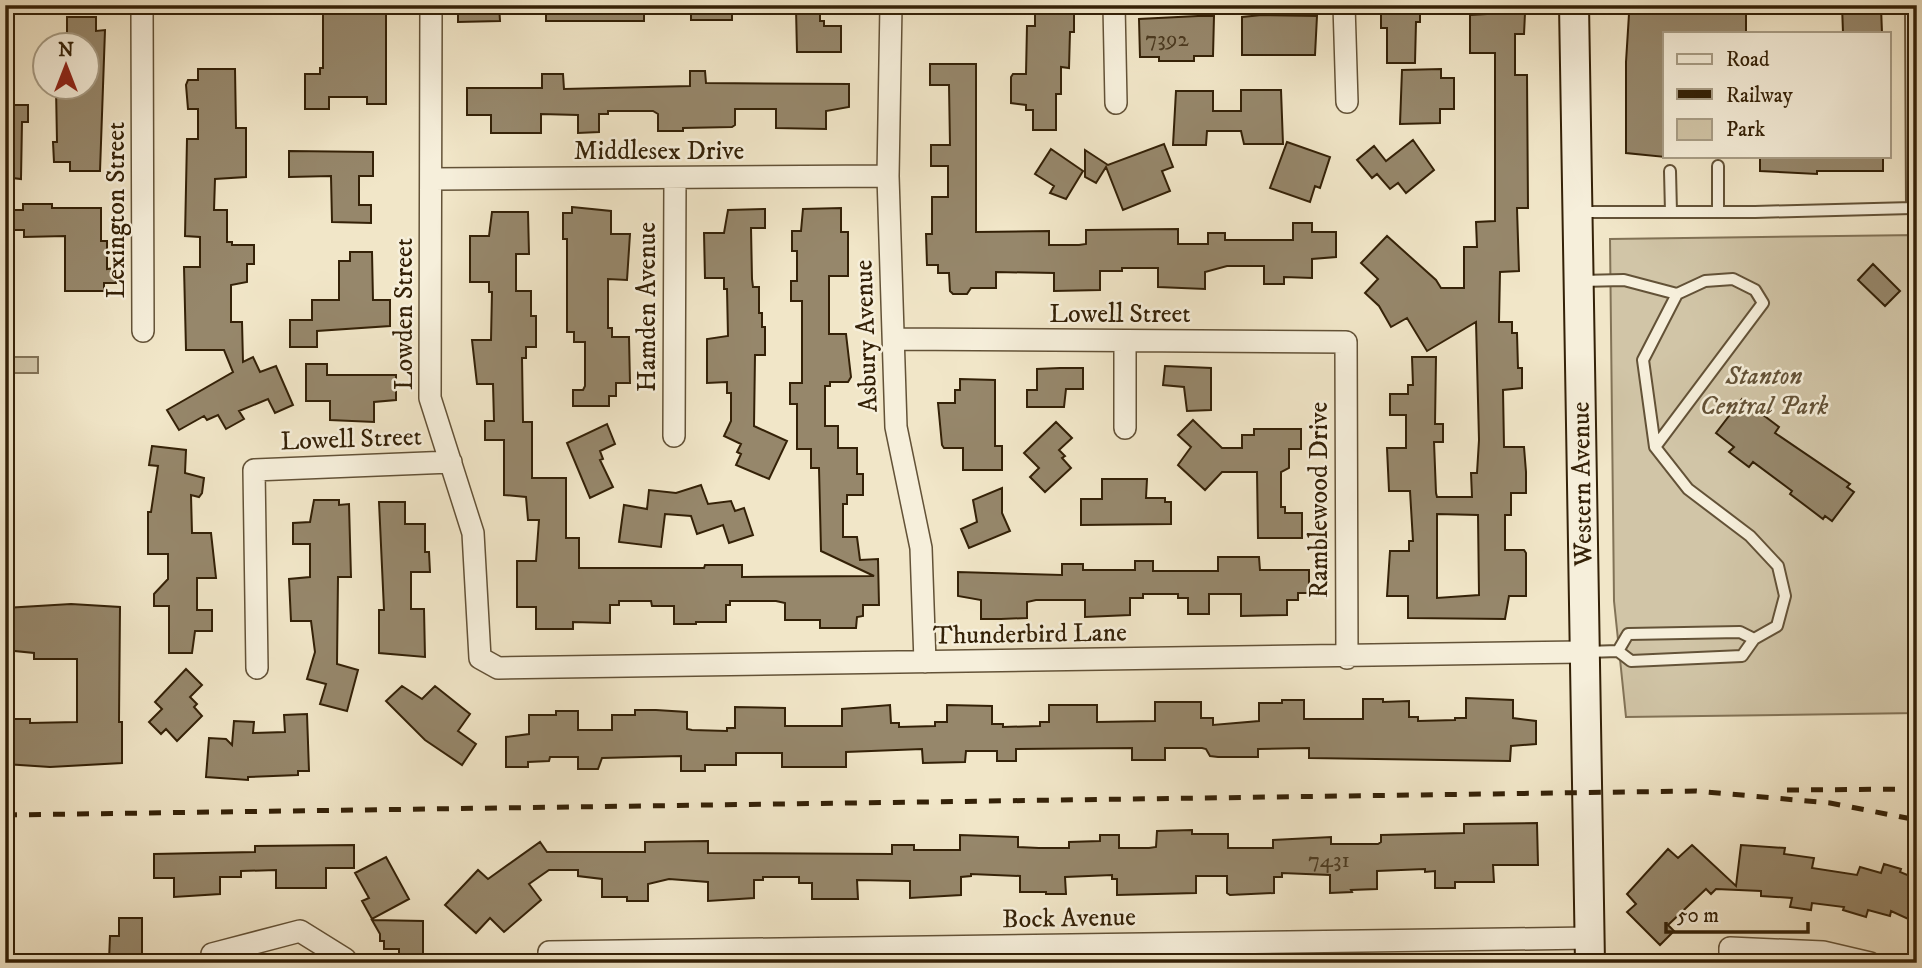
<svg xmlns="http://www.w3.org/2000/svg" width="1922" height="968" viewBox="0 0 1922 968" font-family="'IM FELL DW Pica',serif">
  <rect width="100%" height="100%" fill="#f1e6c8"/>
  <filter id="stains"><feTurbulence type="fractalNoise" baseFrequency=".00286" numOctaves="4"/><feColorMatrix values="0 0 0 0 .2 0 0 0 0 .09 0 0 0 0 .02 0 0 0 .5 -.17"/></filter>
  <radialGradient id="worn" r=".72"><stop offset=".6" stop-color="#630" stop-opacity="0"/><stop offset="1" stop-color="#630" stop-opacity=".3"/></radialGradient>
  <path fill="#d1c5a7" stroke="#827357" stroke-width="2" d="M1917,235V713L1626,717L1614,601L1610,239Z
    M5,357H38V373H5Z"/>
  <path fill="#96876b" stroke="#342107" stroke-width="2" fill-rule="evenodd" d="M386,5V104H367V97H329V109H305V74H320V68H323V6Z
    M458,5H499L500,21L458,22Z
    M546,5H644V21H546Z
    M691,5H732V20H691Z
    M1633,5H1673V14H1703V5H1746V33H1665V157L1626,153V62L1629,14H1633Z
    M1842,5L1881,7L1882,33H1843Z
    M1381,6L1420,7V22H1416L1415,63H1387V28H1381Z
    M796,9H820V21H824V26H841V52H797Z
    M1035,11H1074V32H1070L1069,68L1061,67V94H1056V130H1033V110H1026V105L1011,103V77L1013,74H1026L1027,26H1035Z
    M1504,13H1525L1524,34H1515V75H1527L1528,208H1517L1519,271L1500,272L1499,322H1512V333H1517L1518,368H1522V388L1503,390L1504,447H1524L1526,472V493H1511V515H1505V550H1524L1526,553V596H1509L1505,619L1408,618V596H1387L1390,551H1409V541H1413L1410,491H1389L1387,448H1406V415H1390V394H1408V385H1413L1412,357H1436L1435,424H1443V442H1434L1436,493L1437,497H1472L1471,473H1477L1479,440L1476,322L1427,351L1407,318L1391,327L1379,306L1365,293L1378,279L1361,263L1387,236L1436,280L1441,288H1464V247H1477L1476,222L1495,221V53H1470V15ZM1437,514L1478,515L1479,595L1437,598Z
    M1262,15L1317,16L1315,55H1242V17Z
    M1198,16H1214L1213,56H1194V61H1159V57H1140L1139,19Z
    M67,17H96V31L105,30L100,171H70V162H54L53,142H57L56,88H88V46H67Z
    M930,64H976V232L1049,231V245H1079L1086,244V230L1178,229V244H1208V233H1225V240H1293V223H1312V232H1336V257L1312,259V278L1284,277V284H1264V266H1227L1205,272V289L1158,287V268H1122V271H1100V290L1054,291V273L996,272V288H971L967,294H953L950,291L949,273H938V265H927L926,234H932V197H948V166H931V145H950L949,85H930Z
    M198,69H235L236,128H246V177L215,179L214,210H227V242H232V245H254V264H247V282L231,285V322H242L243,362L253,357L260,372L276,366L293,405L275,413L268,399L239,411L244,419L226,429L218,415L207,420L204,416L179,430L167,410L233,372L224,350H186L184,267H200V237L185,236L187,139H198V109H188L186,85L188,80H198Z
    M1441,69V78H1454V109H1440V123L1400,124L1402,70Z
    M690,71H705L706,83L849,84V107L826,111V129L776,128V109H735V125L732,127L683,128V131H658V114L653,111H608V114H599V132L578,133V115L541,114V133H491V115H467V88H542V74H563L564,89L690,86Z
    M1241,90H1281L1283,144H1244L1241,131H1207L1206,145H1173L1176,91H1213V111H1241Z
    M5,105H28V122H22L21,179L5,177Z
    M1413,140L1434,170L1406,193L1398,183L1390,189L1377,174L1372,178L1357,160L1374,146L1386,161Z
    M1287,142L1330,157L1320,188L1315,186L1310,202L1270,188Z
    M1164,144L1173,167L1162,171L1170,191L1123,210L1106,167L1096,183L1085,177V150L1108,165Z
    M1051,149L1083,171L1066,199L1050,193L1054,186L1035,174Z
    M289,151L373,152V176H359V205H371V223L332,222L331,176L289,177Z
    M1760,156H1883V171H1817V174L1760,171Z
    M23,204H52V208H101V241H107V269L115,268L116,283H104V291H65V236L24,237V230H13V210H23Z
    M572,207L611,211V234H630L627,280L608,279V328H612V337H629L630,383H616V396H609V406H573V390H583L585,386V342H574V332H567V239H563V213H572Z
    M841,208V232H848V276H829V334H846L851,377L848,382H830V386H825V426H838V448H857V474H863V495H847V504H843V537H857L860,560L878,559L879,605H863V616L857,617L856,628H820V620H785V603L776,601H730V605H726V622H696V624H674V606H652L651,601H619V605H610V623L573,622V629H536V607H517V561H536L539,520H528L526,497L504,495V440H485V421H494L493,384H477L472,340H491L492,292H489V282H470V236H489L492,212H528L529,254H516V291H531V316H536V347H526V358H522L523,422H532V478H566V538H579V568H704L705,565H742V577L874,576L821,551L819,468H811V449H797V404H790V383H802V301H791V281H797V251H792V231H801L803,209Z
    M765,209V228H751L752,279L753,287H759V313H762V327H765V355H755L754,426L787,441L769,479L736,465L741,454L737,452L741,444L724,436L731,421V393H727V382L707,383V339L728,336L727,289H724V278H705L704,233H724L728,210Z
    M350,252H372L373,300H390V326L317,331V347H290V320H312V300H339V261H350Z
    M1873,264L1900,291L1885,306L1858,280Z
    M306,364H327V375H396V400L374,402V422L330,420V401H306Z
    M1165,366L1211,368V410L1187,411L1184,387L1163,385Z
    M1060,368H1083V389H1066L1064,407H1027V390H1037V369Z
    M960,379L995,380V446H1002V470H963V448H944L942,445L938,403H955V390H960Z
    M1742,399L1779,427L1775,433L1850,484L1847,487L1854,492L1832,521L1825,516L1823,519L1790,494L1792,491L1753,462L1749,467L1729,452L1734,447L1716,433Z
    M1193,420L1222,448H1242V435H1254V429H1301V449H1289V468L1281,472V507H1285V513H1302V538H1258L1257,472H1222L1205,490L1178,465L1191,447L1178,435Z
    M1056,422L1072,438L1059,450L1065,456L1062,458L1071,468L1045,492L1030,477L1039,468L1024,453Z
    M607,424L615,444L600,451L603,459L600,460L613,487L590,498L567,443Z
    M152,446L186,450L185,473L204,478L202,493L199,497L191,495L192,533H211L216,578H197V610H212V631H195L192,653H169V606H154V594L168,579V554H148V512H151L158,466L149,465Z
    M1102,479H1147L1146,498H1165V502H1171V524L1081,525V499H1102Z
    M701,485L708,504L731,501L735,511L744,508L753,535L729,543L723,525L697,534L691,516L665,514L661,547L619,542L624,505L647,509L649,490L676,493Z
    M1002,488V513L1010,531L969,548L961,529L977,522L973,500Z
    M314,500H339V505L349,504L351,577H338L337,664L358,670L347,711L320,704L326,684L307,679L315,652L311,621H291L289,579L310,577V544H293V523L310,522Z
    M379,502H405V524H425V552H429L430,572H411V609H424L425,657L379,653V610H384Z
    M1218,557H1259L1260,570H1309V593H1298V600H1287V615L1241,616V594H1209V614H1188V598H1178V594H1143V598H1130V615L1085,617V600H1036L1027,602V618L1001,619H981V600L958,596V572L1062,575V564H1083V570H1135V561H1153V571H1218Z
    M71,604L120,607L119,722H122V763L50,767L5,764V722H12V719H30V723L77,722V659H34V653L5,650V608Z
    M186,669L202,685L190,697L197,704L194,707L202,716L177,741L166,729L161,734L149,722L162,709L155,702Z
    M402,686L422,699L435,686L470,714L458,731L476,744L462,765L425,740L386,701Z
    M1466,698L1513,700V718L1536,721V744L1511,746L1510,761L1309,758V748L1258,749V757H1218L1210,756L1206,749L1202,748H1165V760H1132V748L1016,749V761H997V751H966L965,762L923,763L922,749L846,752V767H782V753H736V765H705V771H681V756L602,758L598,769H578V757H550L549,761L528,762V767H506V737L529,734V715H556V711H578V730H612V715H635V710H656L687,712V729L692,730L727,731V728H735V707L785,708V726H842V709L890,705L891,723H899V727L935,726V722H947V705L992,706V724H1003V727L1040,726V722H1049V705H1097V722L1155,721V702H1201V718H1213V725L1259,721V703H1282V700H1304V719H1363V699H1383V702L1409,701V717H1418V721L1455,720V718H1466Z
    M307,714L309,771H298V775L248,777V780L206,777L209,738L226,739L232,745L234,721L254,722L253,733L285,732L284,715Z
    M1537,823L1538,865H1493L1494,882H1455V888H1435V871L1425,872V869L1377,871V889L1351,890L1352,892L1330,893V875L1282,873V877H1274V893L1230,895L1227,893V876H1196V893L1117,895V879H1112V875L1065,877L1066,894H1046V892H1020V876L971,874V876L961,877V895L910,898V881L857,880L858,899H812V883H799V877H763V880H754V898L708,901V882L669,879L648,884V901H627V897H602V879L578,876V870H549L529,884L541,900L504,932L490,918L476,933L445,905L478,870L488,879L540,842L547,852H645V842L708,841V853L892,854V845H914V850H960V835L1018,837V847L1039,848H1069V842L1100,841V835H1119V848H1149L1156,847L1157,831L1192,830V834H1228V848H1273V840L1331,837V844H1378L1381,842V835L1464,833V824Z
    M354,845V868H326V888H276V870L241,871V877H220V894L174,897V878H154V854L255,852V846Z
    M1692,845L1736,886L1741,845L1785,848L1784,854L1814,858L1812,868L1857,875L1860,867L1881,873L1884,864L1901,869L1900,872L1917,879V923L1891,911L1890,916L1868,910L1866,917L1843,910L1844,907L1812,903L1811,910L1790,907L1792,898L1761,896V891L1716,889L1711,894L1706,889L1668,925L1674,931L1660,945L1627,912L1636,904L1627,894L1668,849L1678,858Z
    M386,857L409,899L372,919L362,901L369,898L355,873Z
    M119,918H142V961L109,960L110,936H119Z
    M372,920L423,921V962H399V949H384V941H380V934Z"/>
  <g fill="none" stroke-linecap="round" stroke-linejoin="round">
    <defs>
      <path id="lane" d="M1718,166V212
        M1670,171L1671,212
        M1578,212H1755L1912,208L1911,5
        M1580,281L1624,280L1677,294
        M1618,651L1628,634L1740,632L1754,639
        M1586,652L1618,651L1631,661L1742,656L1754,639L1777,626L1785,596L1778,566L1750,536L1688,489L1655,447L1643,360L1677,294L1705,281L1733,279L1755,290L1763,303L1655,447"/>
      <path id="street" d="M142,5L143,331
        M431,5L430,398L473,533L480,658L498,668L1583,652
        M891,5L888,176L896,427L921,548L925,662
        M1114,5L1116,103
        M1344,5L1347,102
        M432,179L888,176
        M894,339L1346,342L1347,658
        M1125,341V428
        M674,436L675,178
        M257,668L254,470L451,462
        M212,954L300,931L345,959V963
        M549,963V952L1590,938
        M1730,963V948L1823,952L1870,963"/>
      <path id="secondary" d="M1574,5L1590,963"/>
    </defs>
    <use href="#lane" stroke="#635237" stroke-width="14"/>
    <use href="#street" stroke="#635237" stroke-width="24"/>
    <use href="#secondary" stroke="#342107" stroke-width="32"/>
    <use href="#lane" stroke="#f6efdb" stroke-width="10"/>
    <use href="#street" stroke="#f6efdb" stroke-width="21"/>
    <use href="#secondary" stroke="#f6efdb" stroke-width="28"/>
    <path stroke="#342107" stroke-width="5" stroke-dasharray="12 12" stroke-linecap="butt" d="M1787,790L1917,789
      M5,815L1696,791L1830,803L1917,820"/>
  </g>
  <g text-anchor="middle" stroke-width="5" stroke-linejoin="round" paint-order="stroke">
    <g font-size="23" fill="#4c3a20">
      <text x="1167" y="46">7392</text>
      <text x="1329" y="867">7431</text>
    </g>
    <g font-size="26" fill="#342107" stroke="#f6efdb">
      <text x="659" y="159">Middlesex Drive</text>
      <text transform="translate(115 210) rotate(-90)" y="9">Lexington Street</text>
      <text transform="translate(646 307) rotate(-90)" y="9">Hamden Avenue</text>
      <text x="1120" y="322">Lowell Street</text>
      <text transform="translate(403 314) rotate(-90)" y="9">Lowden Street</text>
      <text transform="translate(865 336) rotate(-92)" y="9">Asbury Avenue</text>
      <text transform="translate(351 438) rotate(-2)" y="9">Lowell Street</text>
      <text transform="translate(1581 484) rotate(-91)" y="9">Western Avenue</text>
      <text transform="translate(1318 500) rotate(-90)" y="9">Ramblewood Drive</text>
      <text transform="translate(1030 633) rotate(-1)" y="9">Thunderbird Lane</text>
      <text transform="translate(1069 917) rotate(-1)" y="9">Bock Avenue</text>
    </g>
    <g font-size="26" font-style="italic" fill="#635237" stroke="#f6efdb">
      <text x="1764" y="384">Stanton<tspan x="1764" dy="30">Central Park</tspan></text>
    </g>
  </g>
  <rect width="1922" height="968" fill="none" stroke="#f1e6c8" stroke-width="28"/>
  <rect x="7" y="7" width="1908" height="954" fill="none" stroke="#342107" stroke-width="3.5"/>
  <rect x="14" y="14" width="1894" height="940" fill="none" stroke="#342107" stroke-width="2"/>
  <rect x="1663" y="32" width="228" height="126" fill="#f6efdb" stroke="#a89d86" stroke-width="2"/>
  <rect x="1677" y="54" width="35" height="10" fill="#f6efdb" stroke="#a89d86" stroke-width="2"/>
  <text x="1726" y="66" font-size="21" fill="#342107">Road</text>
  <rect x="1677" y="89" width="35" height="10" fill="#342107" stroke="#a89d86" stroke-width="2"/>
  <text x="1726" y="102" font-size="21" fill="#342107">Railway</text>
  <rect x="1677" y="119" width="35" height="21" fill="#d1c5a7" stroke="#a89d86" stroke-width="2"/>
  <text x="1726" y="136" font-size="21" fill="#342107">Park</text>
  <g transform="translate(66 66)"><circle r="33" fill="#f6efdb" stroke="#a89d86" stroke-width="2"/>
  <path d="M0-5L12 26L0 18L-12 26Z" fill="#8f2418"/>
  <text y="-10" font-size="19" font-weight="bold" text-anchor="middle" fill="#342107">N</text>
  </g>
  <path d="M1666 922v10h142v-10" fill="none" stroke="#342107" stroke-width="3.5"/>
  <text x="1677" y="922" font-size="21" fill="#342107" stroke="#f6efdb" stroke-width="5" paint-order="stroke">50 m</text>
  <rect width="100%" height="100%" filter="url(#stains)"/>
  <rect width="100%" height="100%" fill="url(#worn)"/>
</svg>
